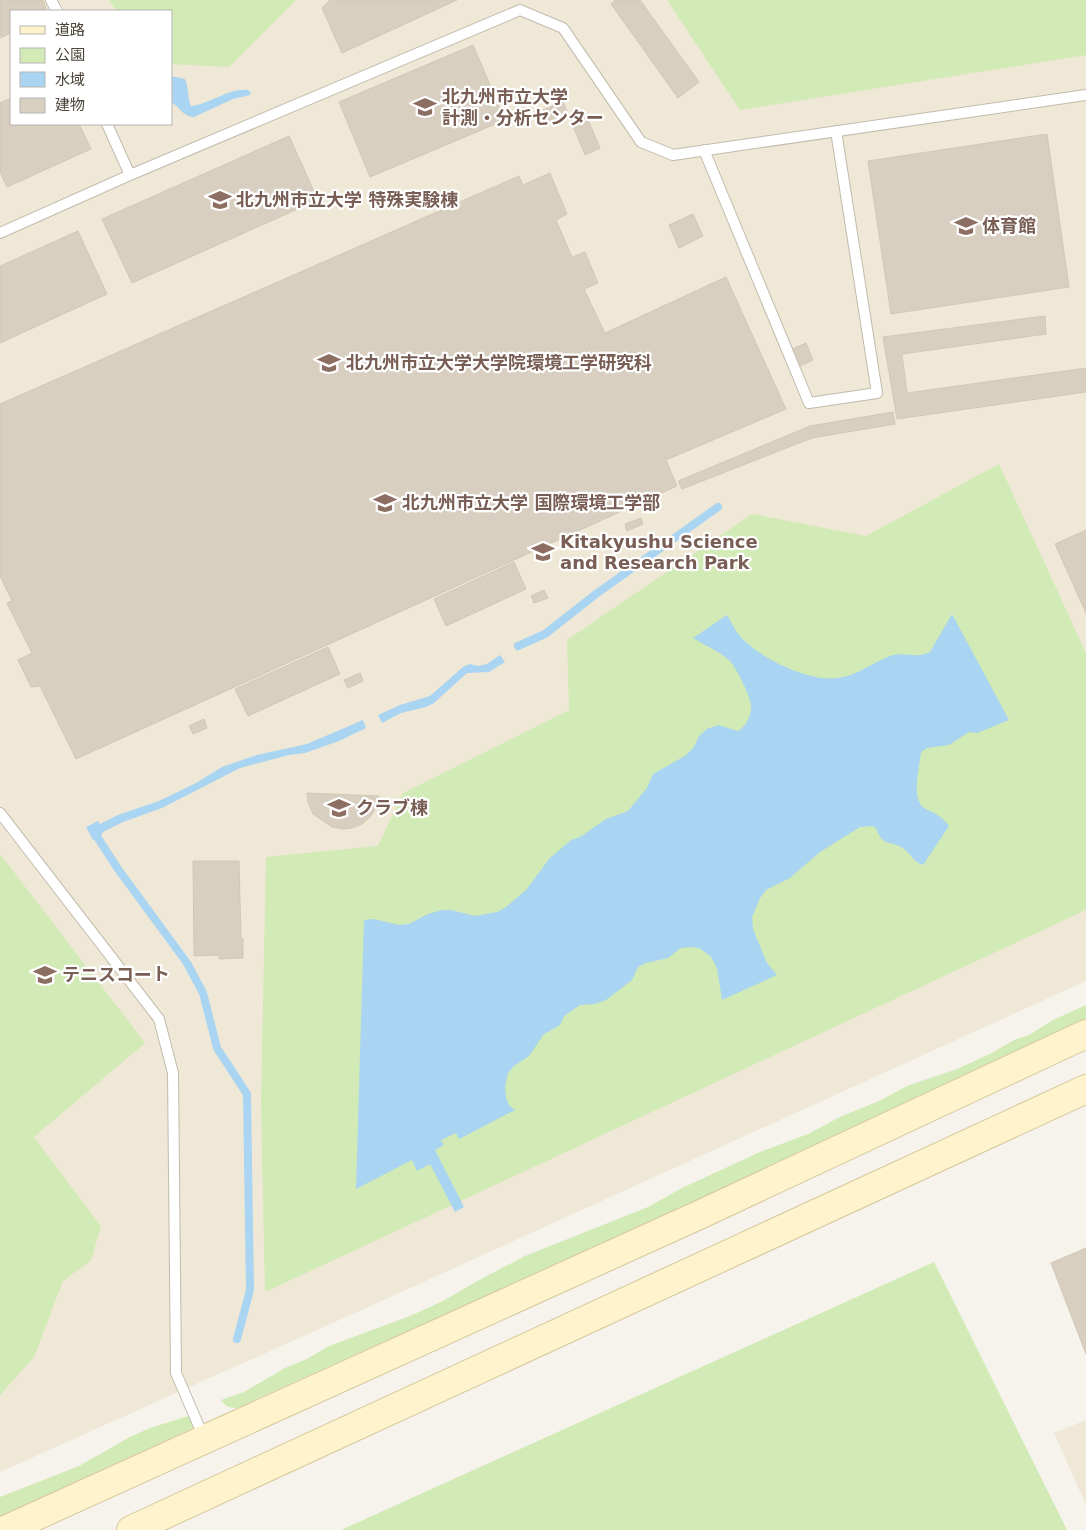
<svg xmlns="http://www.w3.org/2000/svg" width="1086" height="1530" viewBox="0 0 1086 1530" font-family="'DejaVu Sans','Noto Sans JP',sans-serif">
  <rect width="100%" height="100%" fill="#f6f3ec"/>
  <path fill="#efe8d6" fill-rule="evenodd" d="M0,0H1086V981L375,1304L0,1472ZM11,11H171V124H11Z
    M1086,1420V1505L1054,1433Z"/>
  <path fill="#d2eab5" d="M109,0H296L229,67L171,64V11H116Z
    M667,0H1086V55L740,110Z
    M999,464L1086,653V910L265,1292L261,1103L266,857L378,846L403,793L569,710L567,640L752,514L866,536Z
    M0,854L145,1043L34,1137L101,1226L91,1260L63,1281L34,1357L0,1395Z
    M1086,1005V1025L237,1408C229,1408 226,1407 221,1400L244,1392L285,1368L307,1359L329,1346L410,1316L443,1301L481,1279L525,1256L648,1207L682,1188L760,1152L808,1134L842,1116L879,1101L907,1086L957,1069L992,1053L1014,1040L1029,1035L1053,1020Z
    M934,1262L1067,1530H341Z
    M198,1413L195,1427L0,1516V1497L79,1466L130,1437L150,1428Z"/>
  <path fill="#a9d4f2" d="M171,76L185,79C189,88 187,97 191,106C211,104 228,88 248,90L251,93L250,95L233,99L194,117C183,117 180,107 171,102Z
    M952,614L1009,720L977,733L969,732L949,745L927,748L921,752C920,767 910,797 924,808C927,810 931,811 934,813C940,816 945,821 949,826L923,865C913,862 910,852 901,847C888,840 883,847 876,828L872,826L860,827L820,852L790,878L766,890L760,898L752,917L753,929L767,963L777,975L722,1000L717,968L711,957L701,949L692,947L681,948L668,958L646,963L638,967L632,980L606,1000L595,1004L580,1005L564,1016L560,1025L544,1034L529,1056L514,1066L508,1073L505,1087L506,1097L509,1105L515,1110L459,1139L456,1133L441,1140L444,1145L435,1150L464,1207L455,1212L430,1164L417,1171L412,1160L356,1189L364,920L374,919L399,925L409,924L428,914L442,910H451L475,916L497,912L506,907L527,889L549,859L571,840L580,837L606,819L628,811L647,788L653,774L685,756L694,747L699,736L707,729L718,725L738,731C746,727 752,714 751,705C750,695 736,667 729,660C719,651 704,645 693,638L727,615C731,621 734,629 739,635C758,657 807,682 837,678C858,676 874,661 893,655C908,652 914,659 930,652Z
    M500,655L505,662L489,672L467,673L434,703L426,707L401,713L382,723L378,715L400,705L430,696L463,667L470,664L478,666L487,664Z
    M363,720L366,728L339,741L305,753L289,755L240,768L162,808L123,822L103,832L101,836L93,840L86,827L98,821L100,824L118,815L159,801L196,783L222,767L257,755L307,744Z"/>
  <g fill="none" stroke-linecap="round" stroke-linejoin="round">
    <path stroke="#a9d4f2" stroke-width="8" d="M518,646L545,634L596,594L718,507
      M94,832L118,869L187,963L203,993L217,1048L247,1094L250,1290L237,1339"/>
  </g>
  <path fill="#d8cfc1" stroke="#d3c7b4" d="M0,0H43L47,11H11V33L0,38Z
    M330,0H457L342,53L322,8Z
    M615,0H640L699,82L678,98L611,4Z
    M473,45L505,120L370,177L339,102Z
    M11,98V124H79L91,149L7,187L0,172V103Z
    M563,101L568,114L548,123L543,110Z
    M585,113L600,148L585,155L570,119Z
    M1047,134L1069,287L891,314L868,161Z
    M289,136L318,200L132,283L102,219Z
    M550,173L567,214L556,220L572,257L585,252L598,283L584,289L605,333L726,277L786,409L666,460L677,486L76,759L40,686L31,687L18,660L32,653L7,603L12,601L0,576V404L519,176L523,185Z
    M693,214L703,236L679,248L669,225Z
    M78,231L107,294L0,343V266Z
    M1045,316L1046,334L902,354L907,393L1086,368V392L897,419L883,337Z
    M806,343L813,360L798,367L790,350Z
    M893,412L895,424L812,438L682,489L678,481L810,426Z
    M641,518L643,524L627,531L625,524Z
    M1086,530V613L1055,544Z
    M514,562L526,589L446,626L434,599Z
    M544,590L548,598L534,603L531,596Z
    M328,647L340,674L248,716L235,689Z
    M360,673L363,681L348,688L344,680Z
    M204,719L207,728L193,734L189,726Z
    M307,793L379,796L376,808L370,817L362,824L352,828L343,829L332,827L313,814L308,802Z
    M193,861H239L241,938L243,939V958L219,959V955L194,956Z
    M1086,1248V1354L1051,1263Z"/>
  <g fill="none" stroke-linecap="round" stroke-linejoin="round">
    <defs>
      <path id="lane" d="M51,0L57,11
        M107,124L130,175
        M704,150L809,403L877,393L836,131
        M0,233L130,175L520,10L563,28L641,142L673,155L1086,95
        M0,813L159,1019L173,1073L176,1373L204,1438"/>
      <path id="secondary" d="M5,1530L699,1215L1086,1034
        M131,1530L1086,1089"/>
    </defs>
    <use href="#lane" stroke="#c2bbae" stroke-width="12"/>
    <use href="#secondary" stroke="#d6c79b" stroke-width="30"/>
    <use href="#lane" stroke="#fff" stroke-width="10"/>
    <use href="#secondary" stroke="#fff3cd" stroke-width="28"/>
  </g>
  <defs>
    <symbol id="university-bare" viewBox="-9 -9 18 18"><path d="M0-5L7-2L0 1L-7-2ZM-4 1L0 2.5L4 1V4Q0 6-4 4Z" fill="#8d6e63" stroke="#fff" stroke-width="2.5" paint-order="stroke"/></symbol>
  </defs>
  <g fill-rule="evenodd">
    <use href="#university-bare" x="409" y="91" width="32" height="32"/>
    <use href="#university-bare" x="204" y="184" width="32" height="32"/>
    <use href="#university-bare" x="950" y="210" width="32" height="32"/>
    <use href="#university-bare" x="313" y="347" width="32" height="32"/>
    <use href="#university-bare" x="369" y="487" width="32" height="32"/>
    <use href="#university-bare" x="527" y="536" width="32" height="32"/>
    <use href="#university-bare" x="323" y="792" width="32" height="32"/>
    <use href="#university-bare" x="29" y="959" width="32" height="32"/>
  </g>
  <g text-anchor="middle" stroke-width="4.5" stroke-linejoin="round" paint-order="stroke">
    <g font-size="18" font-weight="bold" fill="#785e54" stroke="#fff" text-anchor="start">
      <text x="442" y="103">北九州市立大学<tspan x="442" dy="21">計測・分析センター</tspan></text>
      <text x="236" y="206">北九州市立大学 特殊実験棟</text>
      <text x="982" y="232">体育館</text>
      <text x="346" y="369">北九州市立大学大学院環境工学研究科</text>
      <text x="402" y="509">北九州市立大学 国際環境工学部</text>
      <text x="560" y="548">Kitakyushu Science<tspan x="560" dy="21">and Research Park</tspan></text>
      <text x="356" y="814">クラブ棟</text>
      <text x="62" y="981">テニスコート</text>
    </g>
  </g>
  <rect x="10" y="10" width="162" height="115" fill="#ffffff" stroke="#b7b4b0"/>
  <rect x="20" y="26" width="25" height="8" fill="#fff3cd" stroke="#b7b4b0"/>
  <text x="55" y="35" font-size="15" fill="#4b4439">道路</text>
  <rect x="20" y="48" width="25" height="15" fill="#d2eab5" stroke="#b7b4b0"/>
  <text x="55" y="60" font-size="15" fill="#4b4439">公園</text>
  <rect x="20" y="72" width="25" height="15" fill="#a9d4f2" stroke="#b7b4b0"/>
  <text x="55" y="85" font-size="15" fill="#4b4439">水域</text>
  <rect x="20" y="98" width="25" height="15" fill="#d8cfc1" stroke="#b7b4b0"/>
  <text x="55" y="110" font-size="15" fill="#4b4439">建物</text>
</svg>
